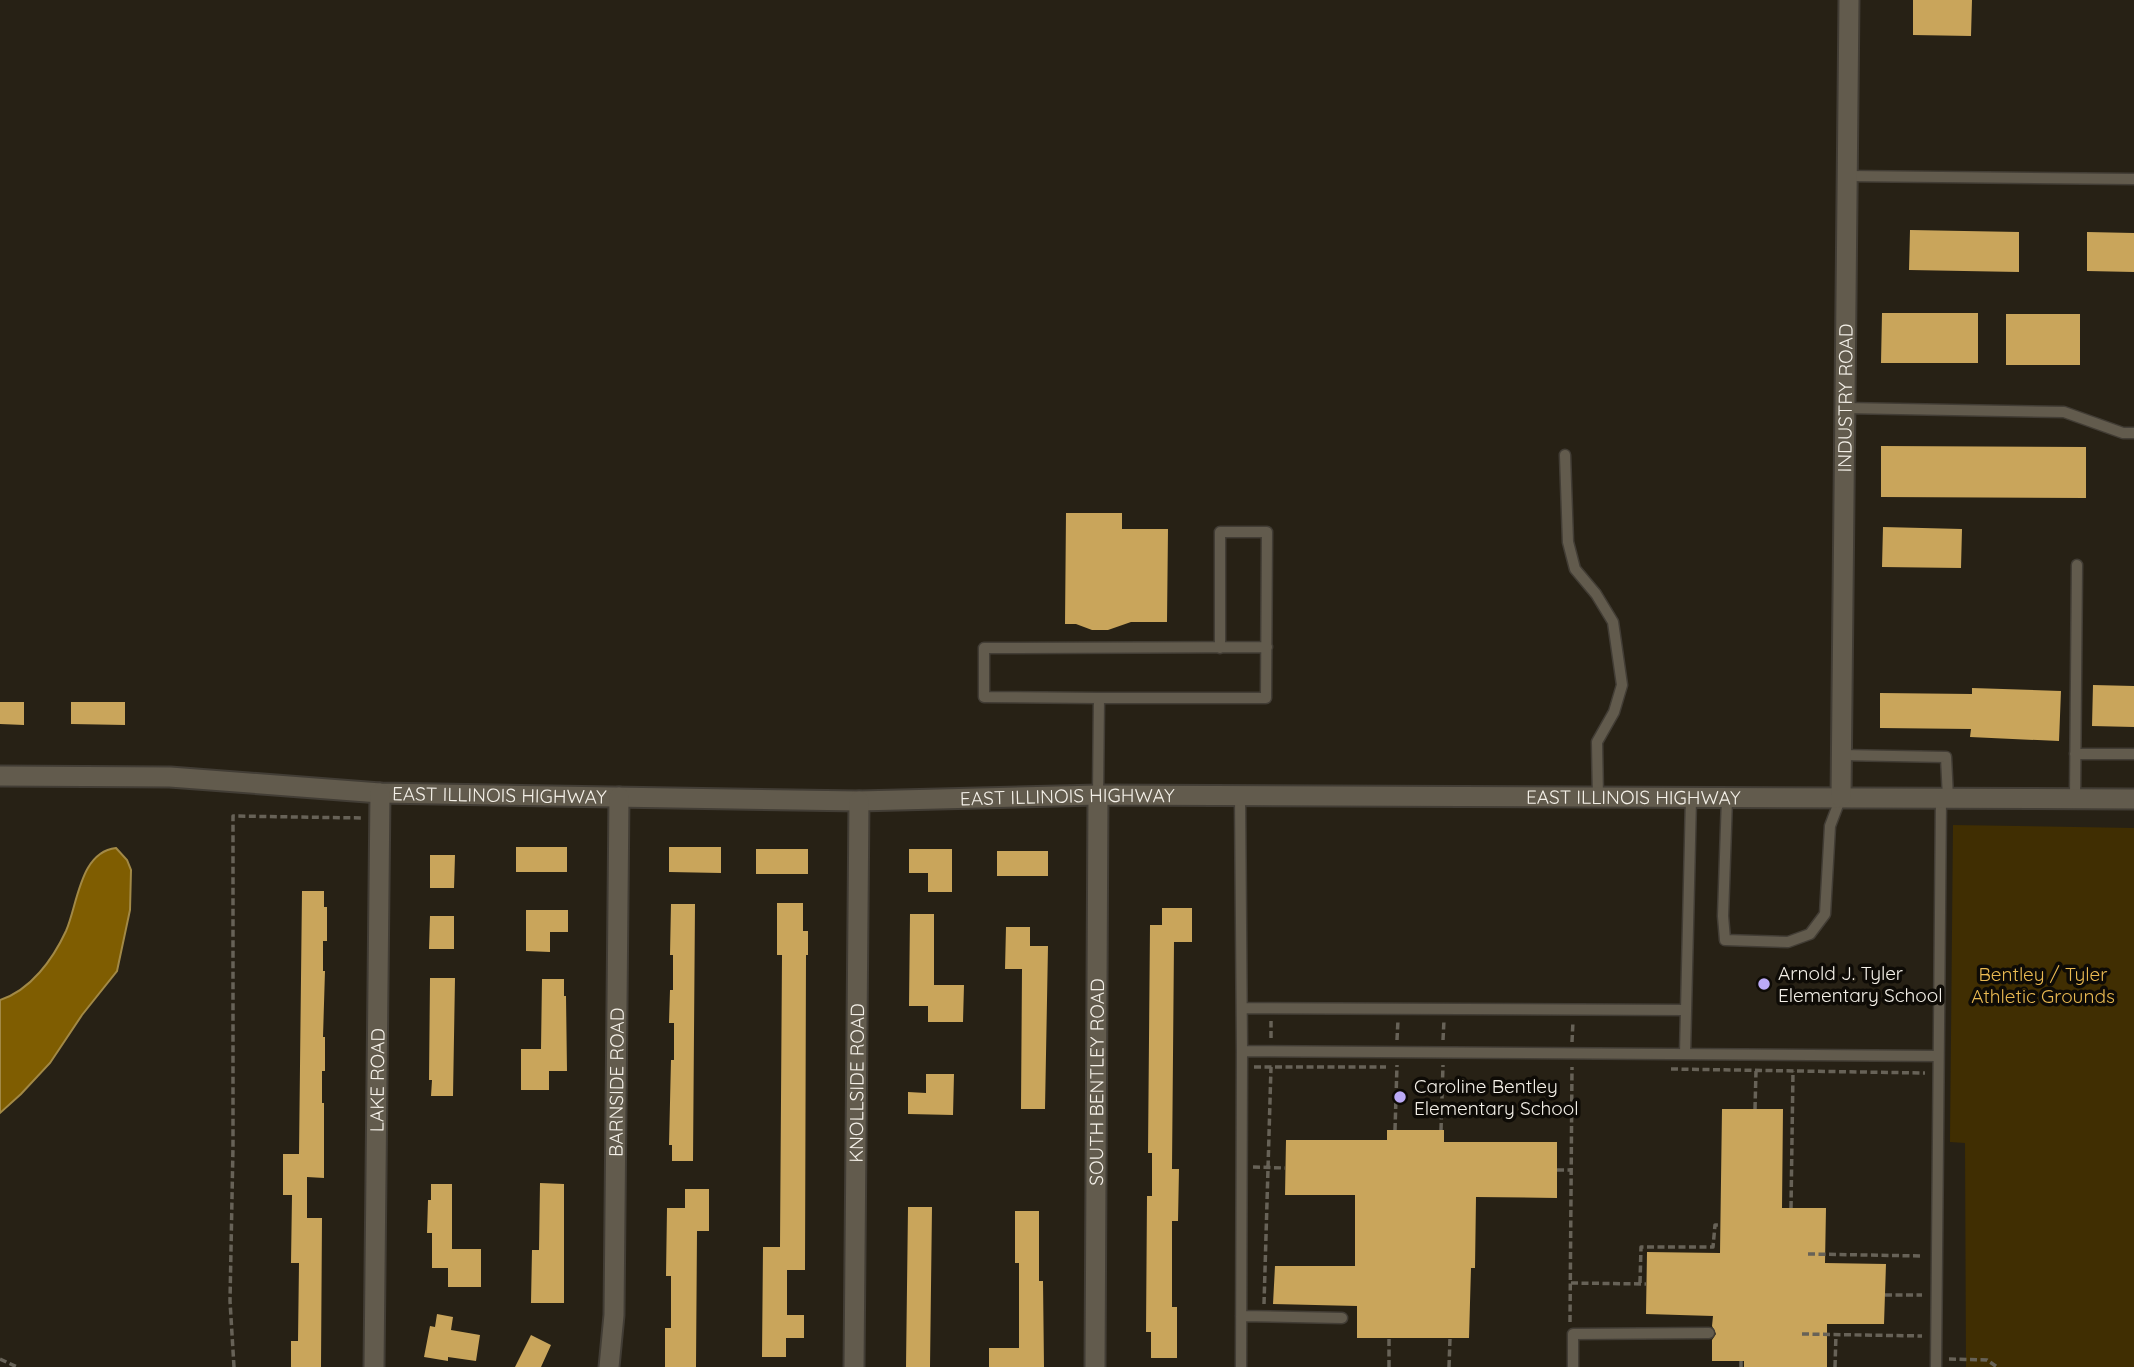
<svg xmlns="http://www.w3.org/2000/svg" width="2134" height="1367" viewBox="0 0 2134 1367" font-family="Quicksand,sans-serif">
  <rect width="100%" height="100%" fill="#272115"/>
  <path fill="#402e02" d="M1953,825L2134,828V1367H1966L1965,1143L1950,1142Z"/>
  <path fill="#7f5d01" stroke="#a28946" stroke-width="2" d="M116,848L127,860L131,870L130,910L117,971L82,1015L50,1063L21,1094L0,1113V1000C31,990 53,959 66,931C78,903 80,852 116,848Z"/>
  <path fill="#c9a55b" d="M1913,0H1972L1971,36L1913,35Z
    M1910,230L2019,232V272L1909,270Z
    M2087,232L2134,233V272L2087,271Z
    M1882,313H1978V363H1881Z
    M2006,314H2080V365H2006Z
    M1881,446L2086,447V498L1881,497Z
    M1066,513H1122V529H1168L1167,622H1131L1108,630H1092L1076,624H1065Z
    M1883,527L1962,529L1961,568L1882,567Z
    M2093,685L2134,686V727L2092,726Z
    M1972,688L2061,691L2059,741L1970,737L1971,729L1880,728V693L1972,694Z
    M0,702H24V725L0,724Z
    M71,702H125V725L71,724Z
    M516,847H567V872H516Z
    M669,847H721V873L669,872Z
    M756,849H808V874H756Z
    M909,849H952V892H928V873H909Z
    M997,851H1048V876H997Z
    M430,855H455L454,888H430Z
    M302,891H324V907H327V941H323V971H325L323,1037H325V1071H322V1103H324V1178L307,1177V1218H322L321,1367H291V1341H298L299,1263H291L292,1195H283V1154H299Z
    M777,903H803V931H808V955H806L805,1270H787V1315H804V1338H786V1357H762L763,1247H780L782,955H777Z
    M671,904H695L693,1161H672V1145H669L671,1060H674V1023H669L670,990H673V955H670Z
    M1162,908H1192V942H1174L1172,1169H1179L1178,1221H1172V1307H1177V1358H1151V1332H1146L1147,1196H1152V1153H1148L1150,925H1162Z
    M526,910H568V932H550V952L526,951Z
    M910,914H934V985H964L963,1022H928V1006H909Z
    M430,916H454V949H429Z
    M1006,927H1030V946H1048L1045,1109H1021L1022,969H1005Z
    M430,978H455L453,1096H431L432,1080H429Z
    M542,979H564V996H566L567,1071H549V1090H521V1049H541Z
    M926,1074H954L953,1115L908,1114V1092L926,1093Z
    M1722,1109H1783L1782,1208H1826L1825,1263L1886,1264L1884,1324H1827V1367H1744V1361H1712V1340L1716,1334L1712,1326L1713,1316L1646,1314L1647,1252L1720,1253Z
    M1387,1130H1444V1142H1557V1198L1476,1197L1475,1268H1471L1469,1338H1357V1306L1273,1304L1275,1266H1355V1195H1285L1286,1140H1387Z
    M540,1183L564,1184V1303H531L532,1250H539Z
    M431,1184H452V1249H481V1287H448V1268H432V1233H427L428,1200H431Z
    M685,1189H709V1231H697L696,1367H665V1328H671V1276H666L667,1208H685Z
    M908,1207H932L930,1367H906Z
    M1015,1211H1039V1281H1043L1044,1367H989V1348H1019V1263H1015Z
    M437,1314L453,1317L451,1330L480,1335L476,1361L448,1357V1361L424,1357L430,1326L435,1327Z
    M531,1335L551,1345L541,1367H515Z"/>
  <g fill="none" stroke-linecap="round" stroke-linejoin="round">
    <defs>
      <path id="service" d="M1847,176L2134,179
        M1845,408L2064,412L2123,433H2134
        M1565,455L1568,542L1575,569L1596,594L1613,622L1622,685L1614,712L1597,742L1598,798
        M1099,698L984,697V648L1267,647
        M2075,754H2134
        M1841,755L1946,757L1948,798
        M1098,795L1099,698H1266L1267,532H1220V648
        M1240,795L1242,1051L1241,1367
        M1727,798L1723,916L1725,940L1788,942L1810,934L1825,914L1830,826L1841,797
        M2075,798L2077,565
        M1242,1008L1686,1010
        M1242,1051L1938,1056
        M1685,1054L1691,798
        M1241,1316L1342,1318
        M1573,1367V1334L1709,1333
        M1936,1367L1941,798"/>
      <g id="minor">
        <path id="s1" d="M0,776L170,777L380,793L859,801L1098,795L2134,799"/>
        <path id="s2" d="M1841,797L1849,0"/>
        <path id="s3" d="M374,1367L380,793"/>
        <path id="s4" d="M609,1367L614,1315L619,797"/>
        <path id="s5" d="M854,1367L859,801"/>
        <path id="s6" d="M1095,1367L1098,795"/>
      </g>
    </defs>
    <use href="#service" stroke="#423d35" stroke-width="13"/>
    <use href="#minor" stroke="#423d35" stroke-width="23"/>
    <path stroke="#676257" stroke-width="3.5" stroke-dasharray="7 3.5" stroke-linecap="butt" d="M1271,1038V1021
      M1397,1040L1398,1020
      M1443,1040L1444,1020
      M1572,1042L1573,1021
      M1254,1067H1386
      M1671,1069L1925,1073
      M1755,1109L1756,1071
      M1395,1130L1397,1065
      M1441,1130L1443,1065
      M1253,1167L1285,1168
      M1557,1170H1571
      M1791,1208L1793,1071
      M1808,1254L1923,1256
      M1571,1283L1646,1284
      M1640,1283L1641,1247H1713L1715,1225H1720
      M1885,1295H1922
      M1264,1304L1271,1067
      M1570,1322L1572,1067
      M1802,1334L1922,1336
      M0,1359L17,1367
      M1949,1359L1987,1360L1997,1367
      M234,1367L230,1301L233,1147V816L362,818
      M1389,1367V1338
      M1449,1367L1450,1338
      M1741,1367V1361
      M1835,1367L1836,1334"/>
    <use href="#service" stroke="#625b4d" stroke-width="10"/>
    <use href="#minor" stroke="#625b4d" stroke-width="19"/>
  </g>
  <g fill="#bbaaf6" stroke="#0e0b06" stroke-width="2.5">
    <circle cx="1764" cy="984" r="7"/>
    <circle cx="1400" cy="1097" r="7"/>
  </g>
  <g text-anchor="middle" stroke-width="7" stroke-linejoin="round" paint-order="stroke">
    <g font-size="19" fill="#f4f0e8" stroke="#0e0b06">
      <text dy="7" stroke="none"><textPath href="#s2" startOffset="399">INDUSTRY ROAD</textPath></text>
      <text dy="7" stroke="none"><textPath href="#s1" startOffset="500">EAST ILLINOIS HIGHWAY</textPath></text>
      <text dy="7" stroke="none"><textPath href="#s1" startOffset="1068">EAST ILLINOIS HIGHWAY</textPath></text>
      <text dy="7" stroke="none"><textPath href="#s1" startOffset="1634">EAST ILLINOIS HIGHWAY</textPath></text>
      <text dy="7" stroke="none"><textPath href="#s3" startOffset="287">LAKE ROAD</textPath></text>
      <text dy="7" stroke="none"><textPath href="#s6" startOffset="285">SOUTH BENTLEY ROAD</textPath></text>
      <text dy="7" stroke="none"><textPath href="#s4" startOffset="285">BARNSIDE ROAD</textPath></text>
      <text dy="7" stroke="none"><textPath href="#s5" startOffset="284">KNOLLSIDE ROAD</textPath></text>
    </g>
    <g font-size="19" fill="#f4f0e8" stroke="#0e0b06" text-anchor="start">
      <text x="1778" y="980">Arnold J. Tyler<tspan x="1778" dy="22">Elementary School</tspan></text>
      <text x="1414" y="1093">Caroline Bentley<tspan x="1414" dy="22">Elementary School</tspan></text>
    </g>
    <g font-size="19" fill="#eaba52" stroke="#0e0b06">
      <text x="2043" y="981">Bentley / Tyler<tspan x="2043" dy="22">Athletic Grounds</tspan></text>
    </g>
  </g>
</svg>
